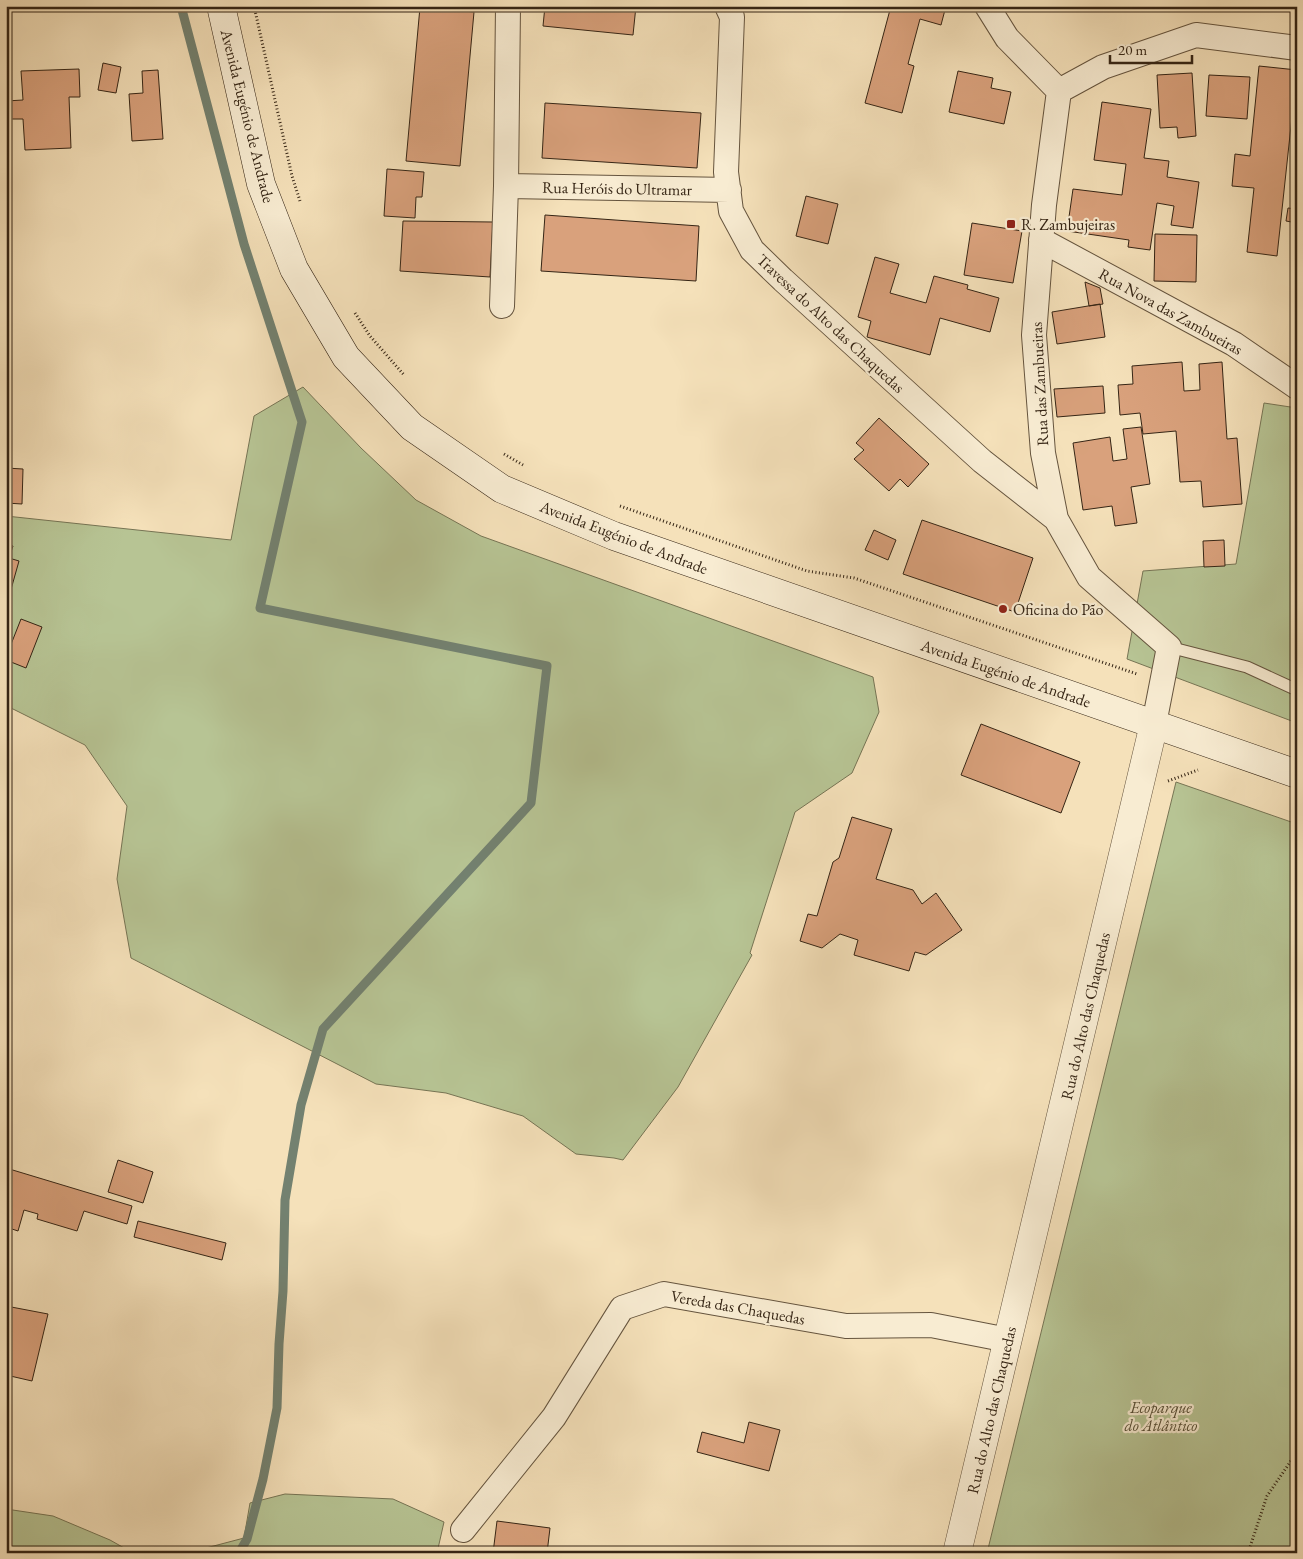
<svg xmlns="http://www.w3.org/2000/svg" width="1303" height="1559" viewBox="0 0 1303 1559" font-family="'EB Garamond',serif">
  <rect width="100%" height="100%" fill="#f5e1ba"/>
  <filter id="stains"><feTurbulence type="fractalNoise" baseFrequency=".004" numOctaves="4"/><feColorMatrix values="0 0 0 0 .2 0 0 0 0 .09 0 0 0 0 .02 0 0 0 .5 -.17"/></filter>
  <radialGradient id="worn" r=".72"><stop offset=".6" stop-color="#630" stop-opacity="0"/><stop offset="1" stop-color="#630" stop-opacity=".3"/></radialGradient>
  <path fill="#b7c494" stroke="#767454" d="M303,387L361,448L416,500L481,536L873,677L879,712L852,773L795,812L750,953L752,955L678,1087L623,1160L614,1158L576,1154L523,1116L446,1093L376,1084L131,958L117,879L127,806L85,745L11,708L6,707V516L231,540L254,416Z
    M1264,403L1297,408V723L1127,659L1143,571L1236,564Z
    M1176,782L1297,824V1553H987Z
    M285,1494L393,1499L444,1522L437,1553H187L244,1538L250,1503Z
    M6,1509L53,1516L110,1540L133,1553H6Z"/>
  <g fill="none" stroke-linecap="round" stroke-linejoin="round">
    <path stroke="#738170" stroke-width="9" d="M181,6L244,244L302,422L260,608L547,666L531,803L323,1029L301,1105L285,1200L283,1291L279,1344L277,1408L263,1479L247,1539L239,1553"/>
  </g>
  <path fill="#d9a17c" stroke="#352515" d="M545,6H636L633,35L543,26Z
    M891,6H946L941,25L920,19L908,64L914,66L902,113L865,103Z
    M420,7L474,12L460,166L406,161Z
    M103,63L121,67L116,93L98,90Z
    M1259,66L1297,70L1277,256L1247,252L1254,188L1232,186L1235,154L1250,156Z
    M79,69L80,97H69L71,148L25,150L23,119H6V101L23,100L21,71Z
    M158,70L163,139L132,141L129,94L143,93L142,71Z
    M958,71L993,78L991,88L1011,92L1004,124L949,112Z
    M1192,73L1196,136L1178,138L1177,127L1160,128L1157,75Z
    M1209,75L1250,77L1247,119L1206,116Z
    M1102,102L1151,109L1144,158L1169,161L1167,177L1199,182L1193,228L1171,225L1174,206L1157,203L1150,250L1128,247L1129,240L1067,231L1073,189L1122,195L1126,164L1094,160Z
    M545,103L701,113L697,168L542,158Z
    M387,169L424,172L422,197H416L415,218L384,216Z
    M806,196L838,204L828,244L796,236Z
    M1288,208L1297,209V223L1286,221Z
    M545,215L699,226L696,281L541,271Z
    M403,221L493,222L490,277L400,271Z
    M972,223L1022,231L1013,283L964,275Z
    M1155,234L1197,235L1196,282L1154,281Z
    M875,257L899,264L890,293L926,303L934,276L968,285L967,289L999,298L990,332L940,318L930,355L867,337L871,321L858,317Z
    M1085,282L1100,288L1103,304L1089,306Z
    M1100,304L1105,337L1057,344L1052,312Z
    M1182,362L1184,391L1200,390L1199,364L1222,362L1227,439L1237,438L1242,504L1203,507L1201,481L1180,482L1176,431L1143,434L1140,413L1120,415L1118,385L1133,384L1132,366Z
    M1103,386L1105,413L1057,417L1054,389Z
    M879,418L929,464L908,487L900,479L889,491L854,459L864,450L856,443Z
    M1141,427L1150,484L1131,487L1137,523L1115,526L1112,506L1083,510L1073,443L1110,437L1113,461L1127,459L1123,429Z
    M6,468L23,469L22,504L6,503Z
    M922,520L1033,558L1015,612L903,574Z
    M874,530L896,540L888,560L865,550Z
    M1224,540L1225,566L1204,567L1203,541Z
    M6,544L13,546L9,558L19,561L8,600H6Z
    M21,619L42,627L26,668L6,660V657Z
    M981,724L1080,762L1061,813L961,775Z
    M852,817L892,829L876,879L913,890L922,904L936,893L962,930L926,955L915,952L909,971L854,955L858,940L840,934L822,948L800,941L808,914L817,916L833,862L839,858Z
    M118,1160L153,1172L143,1203L108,1192Z
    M6,1168L132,1206L127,1224L84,1211L77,1231L37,1219L38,1214L24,1210L18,1231L6,1227Z
    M138,1221L226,1243L222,1260L134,1237Z
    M6,1306L48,1314L32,1381L6,1375Z
    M749,1422L780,1430L769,1471L697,1452L702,1432L744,1443Z
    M497,1521L550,1528L547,1553H493Z
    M758,1548L788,1553H757Z"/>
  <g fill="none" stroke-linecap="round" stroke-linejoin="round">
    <defs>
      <path id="service" d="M1169,647L1247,667L1297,690"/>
      <path id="minor" d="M508,6L506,186L729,190
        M727,6L732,17L726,172L731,211L752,250L783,280L982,461L1056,519
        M987,6L1007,38L1059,91
        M1059,91L1044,205L1034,335L1043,453L1056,519L1089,577L1169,647L1154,724
        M1059,91L1103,67L1196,35L1297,48
        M1041,240L1234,344L1297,387
        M502,306L506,186
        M463,1530L554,1417L622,1308L664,1294L846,1326L931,1325L1008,1340"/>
      <path id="tertiary" d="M957,1553L1154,724"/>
      <path id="secondary" d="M221,6L261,184L294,269L346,357L412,427L502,489L614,536L1297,774"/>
    </defs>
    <use href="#service" stroke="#65543e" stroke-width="13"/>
    <use href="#minor" stroke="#65543e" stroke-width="26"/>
    <use href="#tertiary" stroke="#65543e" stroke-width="29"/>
    <use href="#secondary" stroke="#352515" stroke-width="29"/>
    <path stroke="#352515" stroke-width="3" stroke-dasharray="1 2.5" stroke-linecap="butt" d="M254,6L292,176L300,201
      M355,313L370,336L404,375
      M504,454L523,465
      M620,506L807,571L854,578L1137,674
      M1168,781L1198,770
      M1248,1553L1267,1496L1297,1452"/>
    <use href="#service" stroke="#f8ecd2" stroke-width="11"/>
    <use href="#minor" stroke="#f8ecd2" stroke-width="24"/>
    <use href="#tertiary" stroke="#f8ecd2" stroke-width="28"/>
    <use href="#secondary" stroke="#f8ecd2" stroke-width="28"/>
  </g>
  <g fill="#8f2418" stroke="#f8ecd2" stroke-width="2">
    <rect x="1006" y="219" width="10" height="10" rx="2.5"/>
    <circle cx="1003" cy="609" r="5"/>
  </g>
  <g text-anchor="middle" stroke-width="4.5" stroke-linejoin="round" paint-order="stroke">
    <g font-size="16" fill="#352515" stroke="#f8ecd2">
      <text transform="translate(248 116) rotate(76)" y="6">Avenida Eugénio de Andrade</text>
      <text transform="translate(617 188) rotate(1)" y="6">Rua Heróis do Ultramar</text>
      <text transform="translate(1171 311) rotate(29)" y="6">Rua Nova das Zambueiras</text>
      <text transform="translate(831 323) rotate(43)" y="6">Travessa do Alto das Chaquedas</text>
      <text transform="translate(1039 384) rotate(-93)" y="6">Rua das Zambueiras</text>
      <text transform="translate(624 537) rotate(21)" y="6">Avenida Eugénio de Andrade</text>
      <text transform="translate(1006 673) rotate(19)" y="6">Avenida Eugénio de Andrade</text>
      <text transform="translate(1085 1016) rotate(-77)" y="6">Rua do Alto das Chaquedas</text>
      <text transform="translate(738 1307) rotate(10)" y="6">Vereda das Chaquedas</text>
      <text transform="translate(991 1410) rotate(-77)" y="6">Rua do Alto das Chaquedas</text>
    </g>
    <g font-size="16" fill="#352515" stroke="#f8ecd2" text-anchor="start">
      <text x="1021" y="230">R. Zambujeiras</text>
      <text x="1013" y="615">Oficina do Pão</text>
    </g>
    <g font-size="16" font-style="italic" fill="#564d35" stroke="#f8ecd2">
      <text x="1161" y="1413">Ecoparque<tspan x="1161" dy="18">do Atlântico</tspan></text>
    </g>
  </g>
  <rect width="1303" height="1559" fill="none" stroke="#f5e1ba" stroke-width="25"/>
  <rect x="8" y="8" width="1288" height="1544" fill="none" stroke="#352515" stroke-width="2.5"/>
  <rect x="12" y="12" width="1278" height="1534" fill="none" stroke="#352515"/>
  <path d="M1110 55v8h82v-8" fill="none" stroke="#352515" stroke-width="2.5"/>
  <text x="1118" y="55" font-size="15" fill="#352515" stroke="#f8ecd2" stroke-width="4" paint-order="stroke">20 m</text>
  <rect width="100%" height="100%" filter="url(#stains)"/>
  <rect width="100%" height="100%" fill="url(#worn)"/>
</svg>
